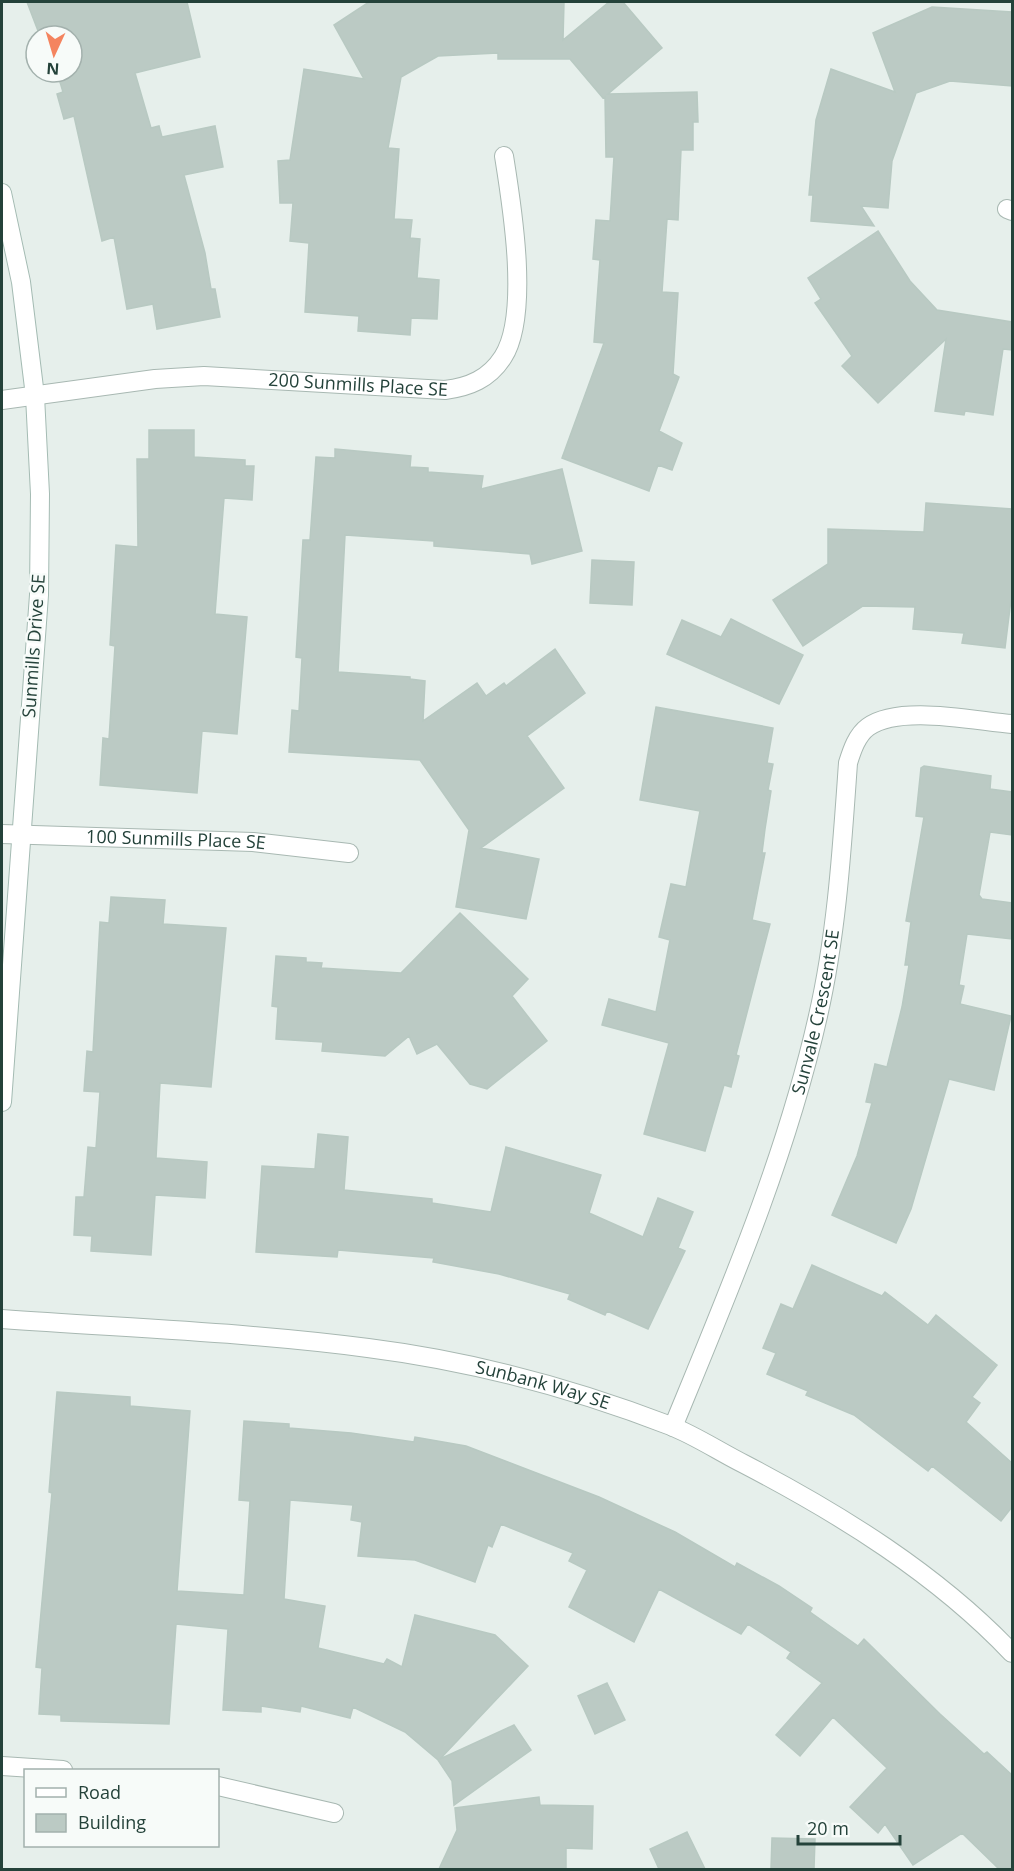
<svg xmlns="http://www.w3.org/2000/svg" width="1014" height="1871" viewBox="0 0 1014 1871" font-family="'Open Sans',sans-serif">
  <rect width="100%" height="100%" fill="#e6efeb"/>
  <path fill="#bbcac4" stroke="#b8c9c2" stroke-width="1.5" d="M27,2H187L200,57L135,73L151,128L159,126L162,137L215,126L223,167L184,175L205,253L211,289H215L220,317L157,329L153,304L127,309L114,237L102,241L74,116L64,119L57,94L63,92L57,72H72V36H40Z
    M369,2H564L563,40L609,2H623L662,48L608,94L697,92L698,122H693V150H681L678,220L667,219L662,292L678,293L673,374L679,377L659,431L682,443L672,470L658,465L649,491L562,458L604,343L594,342L600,260L593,259L596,220L610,221L614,157H606L605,97L603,98L570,59H498V53L438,56L401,77L388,148L399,149L394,219L412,220L410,238L420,239L417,278L439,280L437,319L411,318L410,335L358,331L359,316L305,312L309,243L290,241L293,203H280L278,161L290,160L304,69L364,79L334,25Z
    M932,7L1012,12V86L950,81L916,93L892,161L888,208L861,206L874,226L811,221L813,195H809L816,120L831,69L895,92L873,33Z
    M878,231L910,281L937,310L1012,322V350L1003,349L993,415L965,411L964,415L935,411L946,339L878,403L842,366L852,356L815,303L821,299L808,278Z
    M149,430H194V457L245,460V466H254L252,500L224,498L215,614L247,617L237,734L202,731L197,793L100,785L103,738L109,739L115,646L110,645L116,545L138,547L137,459H149Z
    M335,449L411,456L410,467L428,468V472L483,476L481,489L562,469L582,551L532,564L530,554L434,546V541L345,535L338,672L410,677V679L425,681L423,721L477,683L486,696L504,683L506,686L555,649L585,693L527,736L564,788L481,848L539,859L526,919L456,907L469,830L420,760L289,752L292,710L299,711L302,658L296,657L303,540H310L316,457L335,458Z
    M926,503L1012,509V592L1005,648L962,643L964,633L913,629L915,607L863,606L803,646L773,600L828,564V529L924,532Z
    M592,560L634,562L632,605L590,603Z
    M731,619L803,655L779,704L667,654L682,620L721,637Z
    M656,707L773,728L767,763L773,764L768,790L771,791L765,829L762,853H765L752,920L770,924L736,1055L739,1056L731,1087L724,1085L705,1151L644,1134L669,1043L602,1025L609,999L656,1012L670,940L659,937L671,884L686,887L700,811L640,800Z
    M924,766L991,776L990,789L1012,792V835L990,832L979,895L982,899L1012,903V939L967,934L959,985L964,986L960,1004L1011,1016L994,1090L949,1079L911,1209L896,1243L832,1215L857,1156L872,1103L866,1102L875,1064L887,1067L902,1007L909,965H905L911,922L906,921L924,817L916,816L921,768Z
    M111,897L165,900L163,924L226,928L211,1087L160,1083L156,1158L207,1162L205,1198L155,1195L151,1255L91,1251L92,1236L74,1235L76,1197H84L88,1147L96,1148L100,1092L84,1091L87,1051L93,1052L100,922L109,923Z
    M460,913L528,979L512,996L547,1041L487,1089L470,1084L437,1044L417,1054L409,1036L385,1056L322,1051L323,1042L276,1039L278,1007L272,1006L276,956L306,958V962L322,963L321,968L401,973Z
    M318,1134L348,1137L344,1190L432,1199V1203L491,1212L506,1147L601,1175L589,1213L643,1237L658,1198L693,1212L678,1248L685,1251L648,1329L607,1311L605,1315L568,1299L570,1294L499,1274L433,1262L434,1258L338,1250L337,1257L256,1252L262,1166L315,1169Z
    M812,1265L882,1296L885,1292L928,1325L936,1315L997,1365L972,1397L980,1403L966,1422L1012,1463V1507L1001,1521L932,1466L928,1471L854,1415L806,1395L808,1391L767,1374L776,1353L763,1348L781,1304L793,1309Z
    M57,1392L130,1397V1406L190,1411L177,1591L244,1595L250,1501L239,1500L244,1421L289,1424V1428L351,1433L414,1442L415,1437L466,1446L599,1497L675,1532L735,1567L737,1563L779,1586L812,1608L810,1612L858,1646L864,1639L940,1714L984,1754L987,1752L1012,1775V1869H999L962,1833L913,1865L885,1824L878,1833L850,1807L887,1768L833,1717L800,1756L776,1735L822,1683L787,1658L791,1652L748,1624L741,1634L659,1589L634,1642L569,1607L587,1570L569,1561L573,1553L501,1524L492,1547L488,1545L475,1582L415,1560L358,1556L362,1522L351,1520L353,1505L290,1500L284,1599L325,1606L318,1648L384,1664L387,1659L402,1667L415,1615L495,1635L528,1666L440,1759L514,1725L531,1750L454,1805L452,1781L438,1760L405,1732L353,1707L350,1718L301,1706L300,1712L261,1706V1712L223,1710L228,1629L176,1624L169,1724L61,1721V1715L39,1714L42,1668L36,1667L52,1493L49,1492Z
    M607,1683L625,1720L595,1734L578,1696Z
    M539,1797L540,1805L593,1806L592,1849L566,1848V1869H439L457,1830L455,1808Z
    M687,1832L705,1869H659L650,1849Z
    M772,1838L815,1839L814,1869H771Z"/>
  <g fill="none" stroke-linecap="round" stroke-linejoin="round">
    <defs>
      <g id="street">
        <path d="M1007,209L1012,211"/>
        <path id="s1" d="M2,400L155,379L204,376L445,390C469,387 489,379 503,357C530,315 512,206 504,156"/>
        <path id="s2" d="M2,834L253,842L349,853"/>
        <path id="s3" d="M2,1319C124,1328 247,1332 368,1348C471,1361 575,1389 671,1426C696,1436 720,1452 744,1464C840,1514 937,1574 1012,1653"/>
        <path id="s4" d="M673,1427C728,1293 786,1158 818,1016C837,933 842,847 848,763C852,750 857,735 868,727C899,704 975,721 1012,724"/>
        <path d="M2,1766L63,1770"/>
        <path d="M218,1786L334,1813"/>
      </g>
      <path id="secondary" d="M2,193L21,282L35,396L40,494L39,595L2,1102"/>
    </defs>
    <use href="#street" stroke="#a8b8b2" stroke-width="20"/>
    <use href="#secondary" stroke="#a4bbb3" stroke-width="20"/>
    <use href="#street" stroke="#fff" stroke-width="18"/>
    <use href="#secondary" stroke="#fff" stroke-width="18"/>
  </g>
  <g text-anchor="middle" stroke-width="5" stroke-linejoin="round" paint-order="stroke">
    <g font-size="18" fill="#24423a" stroke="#f7fbf9">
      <text dy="6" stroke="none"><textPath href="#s1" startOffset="358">200 Sunmills Place SE</textPath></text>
      <text transform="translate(34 646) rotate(-86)" y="6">Sunmills Drive SE</text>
      <text dy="6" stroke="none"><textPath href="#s2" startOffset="174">100 Sunmills Place SE</textPath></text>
      <text dy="6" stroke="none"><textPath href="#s4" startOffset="440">Sunvale Crescent SE</textPath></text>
      <text dy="6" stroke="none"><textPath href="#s3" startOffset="546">Sunbank Way SE</textPath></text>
    </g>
  </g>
  <rect width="1014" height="1871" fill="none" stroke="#24423a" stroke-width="6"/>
  <rect x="24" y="1769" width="195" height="78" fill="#f7fbf9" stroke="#a3b1ad" stroke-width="1.5"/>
  <rect x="36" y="1788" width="30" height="9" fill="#ffffff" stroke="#a3b1ad" stroke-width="1.5"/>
  <text x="78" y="1799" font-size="18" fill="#24423a">Road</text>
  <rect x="36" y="1814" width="30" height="18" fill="#bbcac4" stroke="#a3b1ad" stroke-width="1.5"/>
  <text x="78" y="1829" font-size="18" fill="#24423a">Building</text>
  <g transform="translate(54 54) rotate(184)"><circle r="28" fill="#f7fbf9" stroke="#a3b1ad" stroke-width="1.5"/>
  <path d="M0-4.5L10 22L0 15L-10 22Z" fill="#f4845f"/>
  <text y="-9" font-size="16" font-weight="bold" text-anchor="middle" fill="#24423a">N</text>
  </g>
  <path d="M798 1835v9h102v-9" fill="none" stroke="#24423a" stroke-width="3"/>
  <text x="807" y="1835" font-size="18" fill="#24423a" stroke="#f7fbf9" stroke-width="4.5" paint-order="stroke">20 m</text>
</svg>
